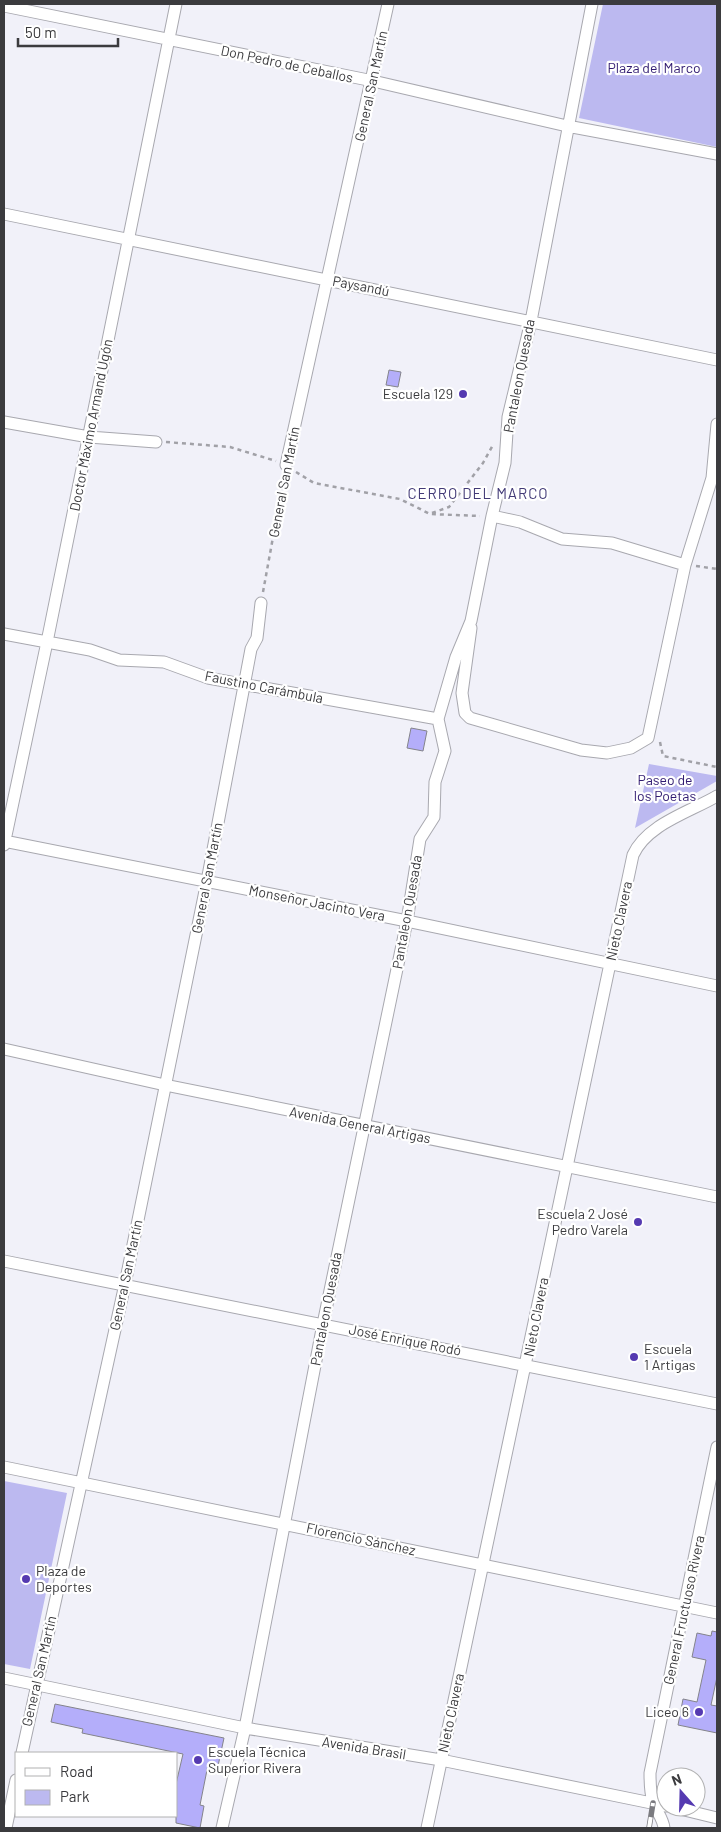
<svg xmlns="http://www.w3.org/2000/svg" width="721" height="1832" viewBox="0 0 721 1832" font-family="Barlow,sans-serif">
  <rect width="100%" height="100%" fill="#f1f1f9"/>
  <path fill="#bcb9f0" d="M603,4H717V147L579,118Z
    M649,764L717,776V781L635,828Z
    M4,1481L67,1493L30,1669L4,1664Z"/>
  <path fill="#b4aefa" stroke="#84848b" d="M389,370L401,372L398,387L386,385Z
    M411,728L427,731L423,751L407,748Z
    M712,1631L717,1632V1677L711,1705L717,1706V1733L678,1725L683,1699L697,1702L706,1660L692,1657L697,1633L711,1636Z
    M55,1704L224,1738L218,1766L208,1765L200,1805L204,1806L200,1828L176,1823V1784L183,1754L82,1733L83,1729L51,1722Z"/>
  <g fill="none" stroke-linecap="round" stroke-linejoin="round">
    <defs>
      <path id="street" d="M4,6L373,81L567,126L717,154
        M4,214L717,360
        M4,422L89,437L156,442
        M286,465L388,4
        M492,516L520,522L562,539L612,543L685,565
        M471,628L462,693L465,713L470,718L581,750L607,753L631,748L648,738L685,565L712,478L717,424
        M4,634L90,650L119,660L164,662L208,678L438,719
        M4,841L407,921L717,986
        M4,845L47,642L176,4
        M4,1049L165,1085L717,1197
        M4,1261L717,1404
        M4,1467L717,1613
        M4,1678L245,1728L441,1760L666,1806
        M22,1753L125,1284L207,881L251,649L257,638L261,603
        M672,1807L717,1818
        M6,1828L16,1780
        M222,1828L245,1728L323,1324L407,921L420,839L434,817L435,782L445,751L438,719L456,657L471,621L492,516L505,463L508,417L531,321L592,4
        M427,1828L633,855C647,824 690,812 717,796
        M664,1828C663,1818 656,1811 653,1802C650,1792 650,1783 650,1773L717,1447"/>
    </defs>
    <use href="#street" stroke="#a8a8af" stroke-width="13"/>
    <path stroke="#a1a1a7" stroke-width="2.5" stroke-dasharray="4 4" stroke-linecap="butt" d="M166,442L230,447L276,461
      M296,472L314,483L400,499L430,514L480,516
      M432,513L449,507L483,463L493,445
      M696,566L717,569
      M263,592L284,477
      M660,742L663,756L717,767"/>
    <use href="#street" stroke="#fff" stroke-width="11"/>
    <defs>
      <path id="rail" d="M649,1828L653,1803"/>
    </defs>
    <use href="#rail" stroke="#7b7b80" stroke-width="5.5"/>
    <use href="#rail" stroke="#fff" stroke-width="4" stroke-dasharray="11" stroke-linecap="butt"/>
  </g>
  <g fill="#553ab1" stroke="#fff" stroke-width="2">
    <circle cx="463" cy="394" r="5"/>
    <circle cx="638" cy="1222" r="5"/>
    <circle cx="634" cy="1357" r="5"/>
    <circle cx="26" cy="1579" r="5"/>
    <circle cx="699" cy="1712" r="5"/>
    <circle cx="198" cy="1760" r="5"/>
  </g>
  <g text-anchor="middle" stroke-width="4.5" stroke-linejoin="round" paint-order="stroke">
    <g font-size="14" fill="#3b3b3e" stroke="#fff">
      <text transform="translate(287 64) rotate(12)" y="5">Don Pedro de Ceballos</text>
      <text transform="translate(371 86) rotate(-78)" y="5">General San Martín</text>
      <text transform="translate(361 286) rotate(11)" y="5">Paysandú</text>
      <text transform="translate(519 376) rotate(-79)" y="5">Pantaleon Quesada</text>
      <text transform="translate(91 425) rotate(-79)" y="5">Doctor Máximo Armand Ugón</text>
      <text transform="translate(284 482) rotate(-79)" y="5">General San Martín</text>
      <text transform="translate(264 687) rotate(11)" y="5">Faustino Carámbula</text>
      <text transform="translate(207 878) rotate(-79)" y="5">General San Martín</text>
      <text transform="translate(317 903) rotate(11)" y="5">Monseñor Jacinto Vera</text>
      <text transform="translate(407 912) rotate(-80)" y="5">Pantaleon Quesada</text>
      <text transform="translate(619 921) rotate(-78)" y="5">Nieto Clavera</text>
      <text transform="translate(360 1125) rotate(11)" y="5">Avenida General Artigas</text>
      <text transform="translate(126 1275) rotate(-78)" y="5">General San Martín</text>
      <text transform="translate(326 1309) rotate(-79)" y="5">Pantaleon Quesada</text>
      <text transform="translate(536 1317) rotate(-79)" y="5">Nieto Clavera</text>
      <text transform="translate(405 1340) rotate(11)" y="5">José Enrique Rodó</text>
      <text transform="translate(361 1539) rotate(12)" y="5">Florencio Sánchez</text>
      <text transform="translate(684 1610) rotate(-78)" y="5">General Fructuoso Rivera</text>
      <text transform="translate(39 1671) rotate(-77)" y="5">General San Martín</text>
      <text transform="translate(451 1713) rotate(-78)" y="5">Nieto Clavera</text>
      <text transform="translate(364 1748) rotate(9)" y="5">Avenida Brasil</text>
    </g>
    <g font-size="14" fill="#311b71" stroke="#fff">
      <text x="654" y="73">Plaza del Marco</text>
      <text x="665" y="785">Paseo de<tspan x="665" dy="16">los Poetas</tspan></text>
    </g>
    <g font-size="14" fill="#3b3b3e" stroke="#fff" text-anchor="end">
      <text x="453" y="399">Escuela 129</text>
      <text x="628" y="1219">Escuela 2 José<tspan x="628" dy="16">Pedro Varela</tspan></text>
      <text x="644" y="1354" text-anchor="start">Escuela<tspan x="644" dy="16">1 Artigas</tspan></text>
      <text x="36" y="1576" text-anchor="start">Plaza de<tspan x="36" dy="16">Deportes</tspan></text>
      <text x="689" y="1717">Liceo 6</text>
      <text x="208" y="1757" text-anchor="start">Escuela Técnica<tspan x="208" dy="16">Superior Rivera</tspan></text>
    </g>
    <g font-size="15" letter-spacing="1" fill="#423a77" stroke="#fff">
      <text x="478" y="499">CERRO DEL MARCO</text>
    </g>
  </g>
  <rect width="721" height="1832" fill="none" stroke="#3b3b3e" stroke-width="10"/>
  <rect x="15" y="1752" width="162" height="65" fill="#ffffff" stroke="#b1b1b2"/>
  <rect x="25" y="1768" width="25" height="8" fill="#ffffff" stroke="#b1b1b2"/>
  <text x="60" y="1777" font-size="15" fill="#3b3b3e">Road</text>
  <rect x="25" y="1790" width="25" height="15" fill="#bcb9f0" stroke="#b1b1b2"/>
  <text x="60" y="1802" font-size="15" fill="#3b3b3e">Park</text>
  <g transform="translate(681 1792) rotate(340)"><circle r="24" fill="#ffffff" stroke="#b1b1b2"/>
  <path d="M0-4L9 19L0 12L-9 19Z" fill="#553ab1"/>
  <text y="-8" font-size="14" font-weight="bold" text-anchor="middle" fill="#3b3b3e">N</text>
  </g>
  <path d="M18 38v8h100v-8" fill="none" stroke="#3b3b3e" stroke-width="2.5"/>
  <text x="25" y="38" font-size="15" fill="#3b3b3e" stroke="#ffffff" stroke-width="4" paint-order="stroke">50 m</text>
</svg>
